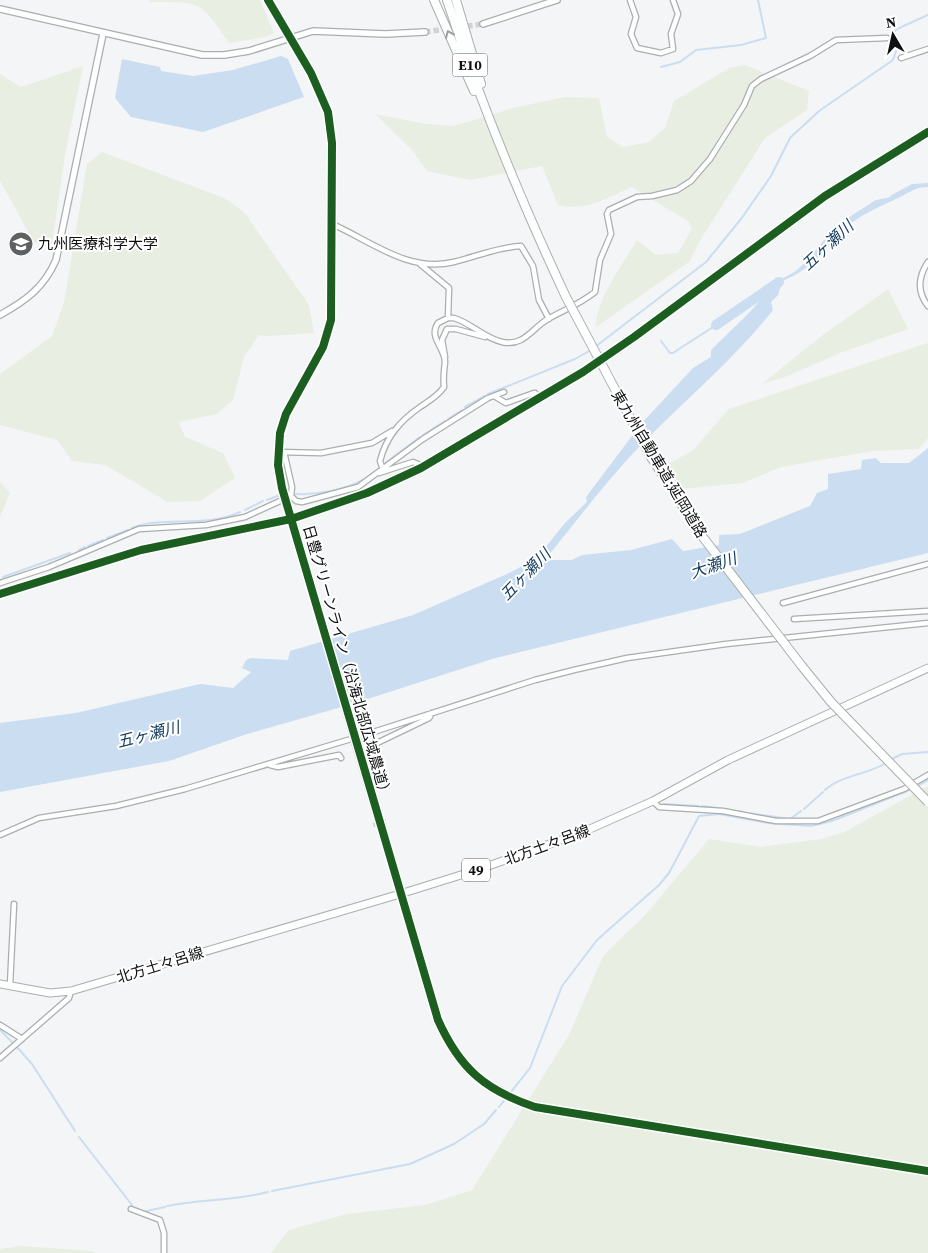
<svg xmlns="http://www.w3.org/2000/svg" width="928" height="1253" viewBox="0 0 928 1253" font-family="'Source Serif 4','Noto Sans JP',serif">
  <rect width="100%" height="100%" fill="#f3f5f7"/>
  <path fill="#e9eee2" d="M149,0H260L274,33L265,37L229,43C200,0 201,2 149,2Z
    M745,65L809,91L807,110L765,138L699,242L690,261L596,327C595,301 624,262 637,240L656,255L678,253L692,229L688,221L631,187C606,199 587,211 558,205L542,166L470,180L427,171L413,151L375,114L426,124L454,126L513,108L565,97L599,98L607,137L623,147L649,142L665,128L674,101L729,68Z
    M83,66L65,155L52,244L34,243L0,180V74L21,87Z
    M102,152L224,198L244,212L309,305L314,333L269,336L259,335L244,357L233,400L217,414L179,422L185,437L223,453L235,478L200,501L168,502L105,465L72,461L57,440L0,425V374L52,336L64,303L87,164Z
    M888,289L908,329L840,353L785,377L762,384L820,337Z
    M928,343V438L919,449L872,451L781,467L743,483L680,489L666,465L692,451L729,409Z
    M0,482L10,493L0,517Z
    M928,786V1253H271L289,1230L347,1214L425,1205L472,1190L569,1035L603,956L646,914L709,839L761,847L821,839L844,832Z
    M20,1246L92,1251L95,1253H0V1249Z"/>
  <path fill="#caddf1" d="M281,56L288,59L304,97L203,132L131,117L115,98L122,59L160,67L161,71L193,76L233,70Z
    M928,183V187C916,187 910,192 900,197C881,206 859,215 843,230C823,250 810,271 782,281L778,295L771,302L773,310C737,356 692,394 651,435C612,473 579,518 545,560H572L582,555L631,550L672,539L683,551L719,545V535L740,534L810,506L817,493L828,489V474L861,469L862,460L876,458L881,463H909L928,448V553L492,659L352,704L247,734L169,761L0,792V723L76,713L200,684L233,688L251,672L242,668L246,660L251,658L288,660L290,651L413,615L507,574L536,559L565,523L587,502L586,497L641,424L693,368L711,357V350L747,315L778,281L796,271L809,259L835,226L876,200L891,197L890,196L912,184Z"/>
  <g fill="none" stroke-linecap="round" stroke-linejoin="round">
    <path stroke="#caddf1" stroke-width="2" d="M891,41V34L897,29L928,15
      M661,67L680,62L696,50L741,45L766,38L758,0
      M661,341L670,353H673L716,325
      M595,347L706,262L741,219L771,176L790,138L819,111L893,60L896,51
      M488,394L575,359L591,350
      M465,407L485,396
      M448,419L462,410
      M423,435L445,421
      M384,464L420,437
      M369,476L377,470
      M296,494C319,495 345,490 365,479
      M267,500L280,495
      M245,510L263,501
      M132,528C167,515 203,529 240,512
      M107,538L128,530
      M88,546L103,540
      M79,550L85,547
      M3,577L70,553
      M890,760L902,754L928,752
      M916,787L928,780
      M825,790C841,775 867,775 886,763
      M664,804L698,806
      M702,806L744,812
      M804,809L823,792
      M748,813L790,819L801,811
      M0,1030L12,1042
      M17,1047L32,1064L75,1131
      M499,1107L530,1068L562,986L597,940L659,885L669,873L699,816L719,814L768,823L811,826L832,821L912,789
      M79,1137L132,1205
      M272,1191L410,1164L454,1144L484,1124L496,1110
      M167,1206C201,1199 235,1201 268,1192
      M142,1212L165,1207"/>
    <path stroke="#caddf1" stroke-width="10" d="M716,325L779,282"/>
    <path stroke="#d1d3d4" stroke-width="4.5" stroke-dasharray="4.5 2" stroke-linecap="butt" d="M373,825L386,821"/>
    <path stroke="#d1d3d4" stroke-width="5.5" stroke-dasharray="5.5 3" stroke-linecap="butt" d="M425,32L483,24
      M581,1115L928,1171"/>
    <defs>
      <path id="minor" d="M630,0L636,17L631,34L637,48L661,53L673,49L671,34L678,14L673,0
        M901,58L928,49
        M332,224C371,241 408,273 454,262C475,257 498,247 521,246L533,266L539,300L549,319
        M928,262C918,277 917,292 928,306
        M420,264L449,288L448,318
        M445,357L442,340L447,329H456L485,337
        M494,396L506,403L531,394L535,393L539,398
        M278,452L321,453L372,443L392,431
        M284,452L292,487L291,496
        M383,470L380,461C386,437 400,421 420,407C429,401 438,396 444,387C443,375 444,372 445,362C445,348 428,337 438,323L448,318H454C471,323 484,338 502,342C524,347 532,328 548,319C564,310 580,304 595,292L600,260L611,234L607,214L609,210L637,197L652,196L677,190L691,181L710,159L744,105L752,86L761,79L810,56L836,40L887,38
        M379,473L413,462L418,464L421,468
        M0,583L49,567L139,529L206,525L245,517L291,496L296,501L302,502L358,487L423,439L488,398L504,392
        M783,603L928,564
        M794,619L928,611
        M374,749L375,744L429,718L432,713
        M270,765L278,767L339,755L341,758
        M653,801L659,807L723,811L776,821H818L904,789L928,775
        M0,835L39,818L116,806L185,789L361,736L535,680L574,670L627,658L726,644L928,623
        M10,985L14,904
        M0,1025L22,1039
        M0,1058L69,998L71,991
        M131,1209L160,1220L164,1233V1253"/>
      <path id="tertiary" d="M268,0L311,73L328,112L332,143L331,320L323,347L286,414L280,433L278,465L282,488
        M0,9L202,55H224L249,51L313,31L385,34L425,32
        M483,24L557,0
        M0,315C25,301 44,288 56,260L103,34
        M287,504L294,530
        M0,594L141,550L291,519L367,493L421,468L583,372L634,337L825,196L928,132
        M356,746L438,1020C470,1090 509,1103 581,1115"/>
      <path id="primary" d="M0,984L50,993L71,991L400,894L477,870L583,832L653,801L728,760L928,668"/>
      <path id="motorway" d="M434,0L474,91
        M447,0C480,102 521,201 566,297
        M456,0L481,84"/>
    </defs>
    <use href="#minor" stroke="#acadae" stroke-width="7"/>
    <use href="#tertiary" stroke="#acadae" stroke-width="8"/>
    <use href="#primary" stroke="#acadae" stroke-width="9"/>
    <use href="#motorway" stroke="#acadae" stroke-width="10"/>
    <use href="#minor" stroke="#fdfefe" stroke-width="4.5"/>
    <use href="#tertiary" stroke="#fdfefe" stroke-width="5.5"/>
    <use href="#primary" stroke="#fdfefe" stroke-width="7"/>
    <use href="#motorway" stroke="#fdfefe" stroke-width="8"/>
    <defs>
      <path id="tertiary-bridge" d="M282,488L287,504
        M294,530L356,746"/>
      <path id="motorway-bridge" d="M566,297L651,457L702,536L801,665L831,702L928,802"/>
    </defs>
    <use href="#tertiary-bridge" stroke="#acadae" stroke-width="8" stroke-linecap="butt"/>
    <use href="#motorway-bridge" stroke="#acadae" stroke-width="10" stroke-linecap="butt"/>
    <use href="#tertiary-bridge" stroke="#fdfefe" stroke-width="5.5"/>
    <use href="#motorway-bridge" stroke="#fdfefe" stroke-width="8"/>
    <defs>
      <path id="cycleway" d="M268,0L311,73L328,112L332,143L331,320L323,347L286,414L280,433L278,465L282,488L438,1020C460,1069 485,1090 535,1107L928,1171
        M0,594L141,550L291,519L367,493L421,468L583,372L634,337L825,196L928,132"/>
    </defs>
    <use href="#cycleway" stroke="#fff" stroke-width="11"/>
    <use href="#cycleway" stroke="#1b5e20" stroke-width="8"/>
  </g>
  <defs><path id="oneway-chevron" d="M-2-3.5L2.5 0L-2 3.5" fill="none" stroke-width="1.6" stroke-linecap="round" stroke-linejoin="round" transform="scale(1.25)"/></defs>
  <use stroke="#9e9f9f" href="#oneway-chevron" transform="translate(449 34) rotate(-114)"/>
  <defs>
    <symbol id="university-disc" viewBox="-11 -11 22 22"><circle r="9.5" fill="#5f6062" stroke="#fff"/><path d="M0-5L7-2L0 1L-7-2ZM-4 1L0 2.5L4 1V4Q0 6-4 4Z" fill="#fff"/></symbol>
  </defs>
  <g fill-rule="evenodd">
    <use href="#university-disc" x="7" y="230" width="28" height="28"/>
  </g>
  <g text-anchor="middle" stroke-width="4" stroke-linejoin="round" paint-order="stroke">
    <g fill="#fff" stroke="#575858" stroke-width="1">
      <rect x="452.5" y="53.5" width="35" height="23" rx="4"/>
      <rect x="462" y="858.5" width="28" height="23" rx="4"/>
    </g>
    <g font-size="14" font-weight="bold" fill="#0f1011">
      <text x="470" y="70">E10</text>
      <text x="476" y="875">49</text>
    </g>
    <g font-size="15" fill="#0f1011" stroke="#fff" text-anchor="start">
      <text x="38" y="249">九州医療科学大学</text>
    </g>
    <g font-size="15" fill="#0f1011" stroke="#fff">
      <text transform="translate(659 464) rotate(59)" y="5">東九州自動車道;延岡道路</text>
      <text transform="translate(347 662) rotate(74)" y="5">日豊グリーンライン（沿海北部広域農道）</text>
      <text transform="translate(547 845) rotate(-20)" y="5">北方土々呂線</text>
      <text transform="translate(160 965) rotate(-17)" y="5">北方土々呂線</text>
    </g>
    <g font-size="16" font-style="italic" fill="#103a5e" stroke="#fff">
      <text transform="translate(827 245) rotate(-43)" y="6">五ヶ瀬川</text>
      <text transform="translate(713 565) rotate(-19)" y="6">大瀬川</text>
      <text transform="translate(525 574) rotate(-46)" y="6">五ヶ瀬川</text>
      <text transform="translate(148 734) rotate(-14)" y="6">五ヶ瀬川</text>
    </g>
  </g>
  <g transform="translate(893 35) rotate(351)" stroke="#ffffff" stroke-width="4" paint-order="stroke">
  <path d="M0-4L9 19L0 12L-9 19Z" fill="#0f1011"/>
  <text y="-8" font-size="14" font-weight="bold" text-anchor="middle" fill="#0f1011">N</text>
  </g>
</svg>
